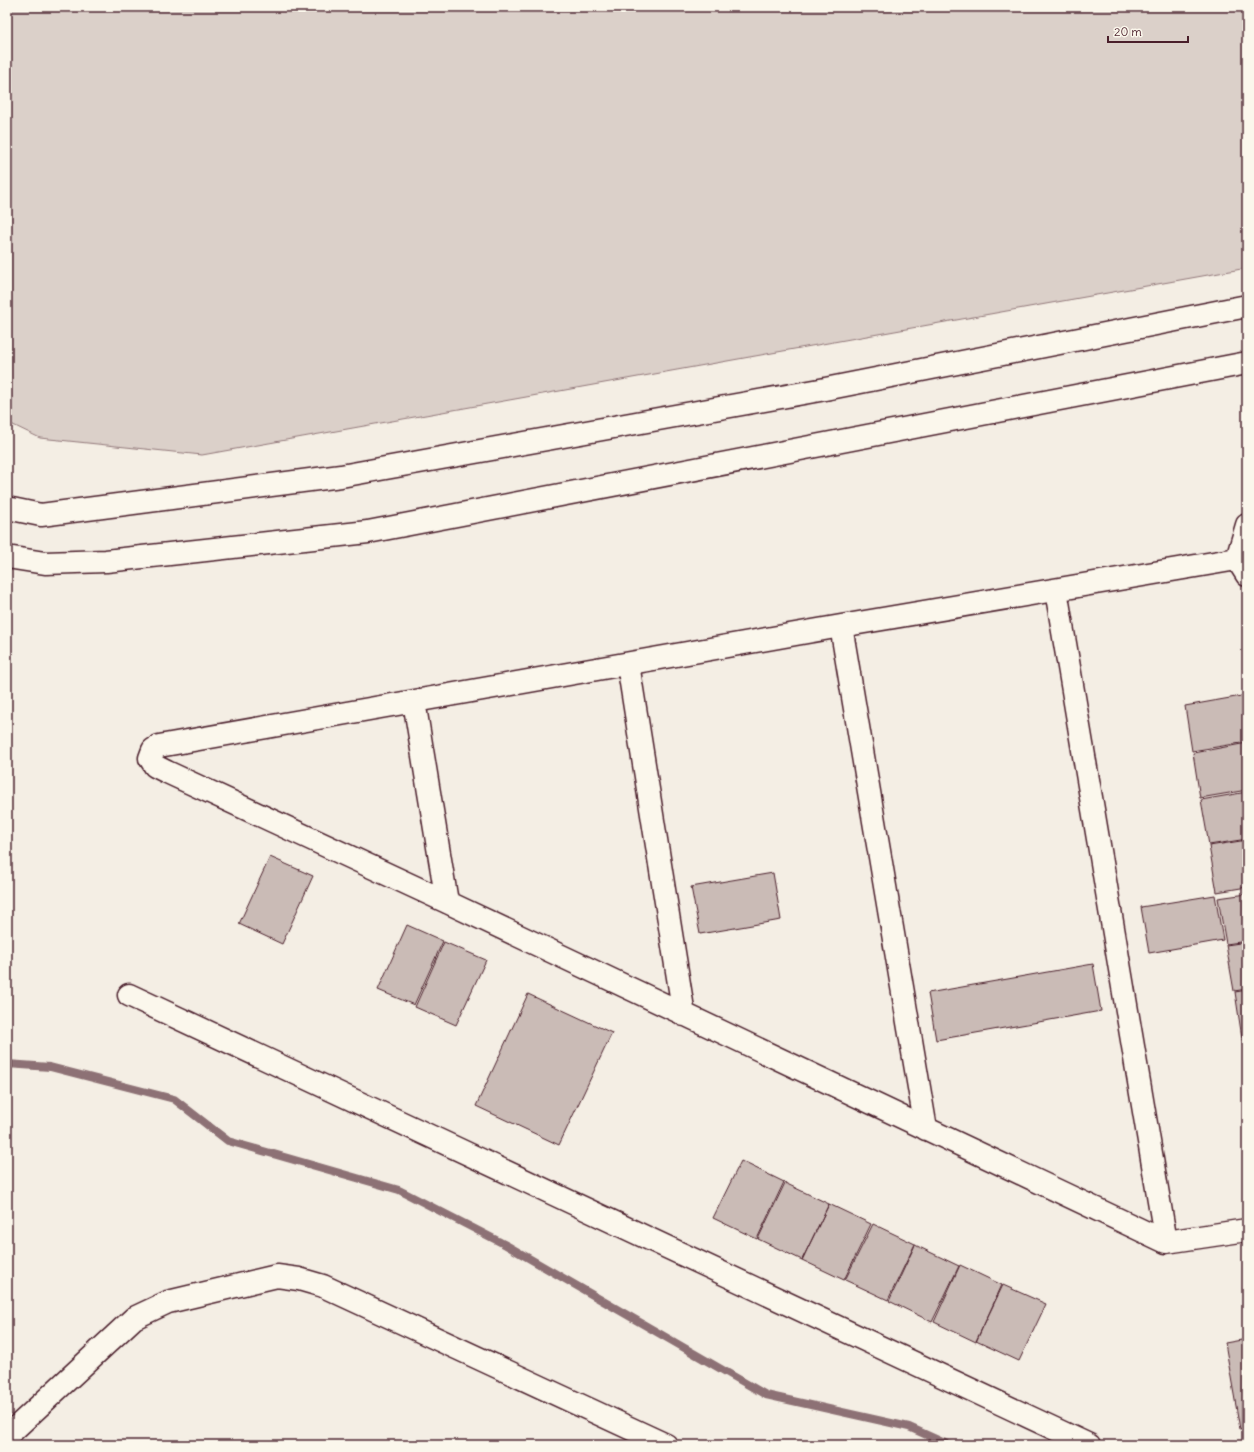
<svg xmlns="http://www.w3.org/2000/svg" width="1254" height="1452" font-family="Delius,sans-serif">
<rect width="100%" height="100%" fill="#f4eee4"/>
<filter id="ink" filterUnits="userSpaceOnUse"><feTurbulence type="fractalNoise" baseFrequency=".025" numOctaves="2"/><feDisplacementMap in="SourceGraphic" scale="8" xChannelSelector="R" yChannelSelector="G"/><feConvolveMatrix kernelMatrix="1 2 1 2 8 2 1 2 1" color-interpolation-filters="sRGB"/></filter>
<g filter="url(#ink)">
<!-- green -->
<path fill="#dbd0c9" stroke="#92787a" d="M7,7H1247V268L202,455L40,438L7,422Z"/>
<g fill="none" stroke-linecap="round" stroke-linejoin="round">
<!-- stream -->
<path stroke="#8d7174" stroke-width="8" d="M7,1064L50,1067L174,1099L228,1141L399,1190L506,1245L766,1395L909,1427L949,1445"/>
</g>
<!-- building -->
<path fill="#cabbb6" stroke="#4a1f2b" d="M1247,695V742L1192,751L1185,706Z
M1247,743V790L1200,798L1193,753Z
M1247,792V839L1209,845L1201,800Z
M1247,840V887L1217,892L1209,846Z
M270,857L313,876L282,944L239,924Z
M773,873L781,920L700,934L691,887Z
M1247,894V941L1226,944L1218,898Z
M1215,895L1223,940L1149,953L1141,907Z
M407,925L443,941L414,1005L378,990Z
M444,942L486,960L456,1025L415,1007Z
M1247,942V989L1234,991L1226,945Z
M1093,964L1101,1011L936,1040L928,993Z
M1247,990V1037L1242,1038L1235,992Z
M528,994L612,1033L559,1145L476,1106Z
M1247,1038V1065L1242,1039Z
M741,1161L784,1182L757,1239L713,1218Z
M785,1183L829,1204L802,1260L758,1239Z
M829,1204L871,1224L844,1280L802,1260Z
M873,1224L915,1244L888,1300L845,1280Z
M915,1245L959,1266L932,1322L889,1301Z
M960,1265L1002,1285L976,1342L934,1322Z
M1003,1285L1046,1304L1019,1361L976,1341Z
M1247,1339V1427L1240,1429L1225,1343Z"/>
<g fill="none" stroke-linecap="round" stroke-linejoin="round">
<defs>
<path id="minor" d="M7,508L41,515L341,476L820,390L1247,306
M1247,525L1237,559L1247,575
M7,557L45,563L106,561L368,532L1247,363
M1237,559L841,626L159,746L153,750L150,758L155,766L167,772L447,902L1166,1242L1247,1230
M1056,590L1166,1242
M841,626L926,1129
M628,664L684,1015
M414,701L447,902
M129,995L1089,1445
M7,1436L134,1318L168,1302L277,1276L299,1279L323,1286L666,1445"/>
</defs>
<!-- minor casing -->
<use href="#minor" stroke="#4a1f2b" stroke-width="25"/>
<!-- minor -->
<use href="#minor" stroke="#fbf7ec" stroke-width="22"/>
</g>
</g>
<!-- margin -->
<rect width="1254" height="1452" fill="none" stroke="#fbf7ec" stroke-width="24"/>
<rect x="12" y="12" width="1230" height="1428" fill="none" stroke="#4a1f2b" stroke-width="1.5" filter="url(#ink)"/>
<!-- scale -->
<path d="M1108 36v6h80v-6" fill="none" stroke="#4a1f2b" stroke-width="2"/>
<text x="1114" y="36" font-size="12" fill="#4a1f2b" stroke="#fbf7ec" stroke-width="3" paint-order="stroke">20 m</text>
</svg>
